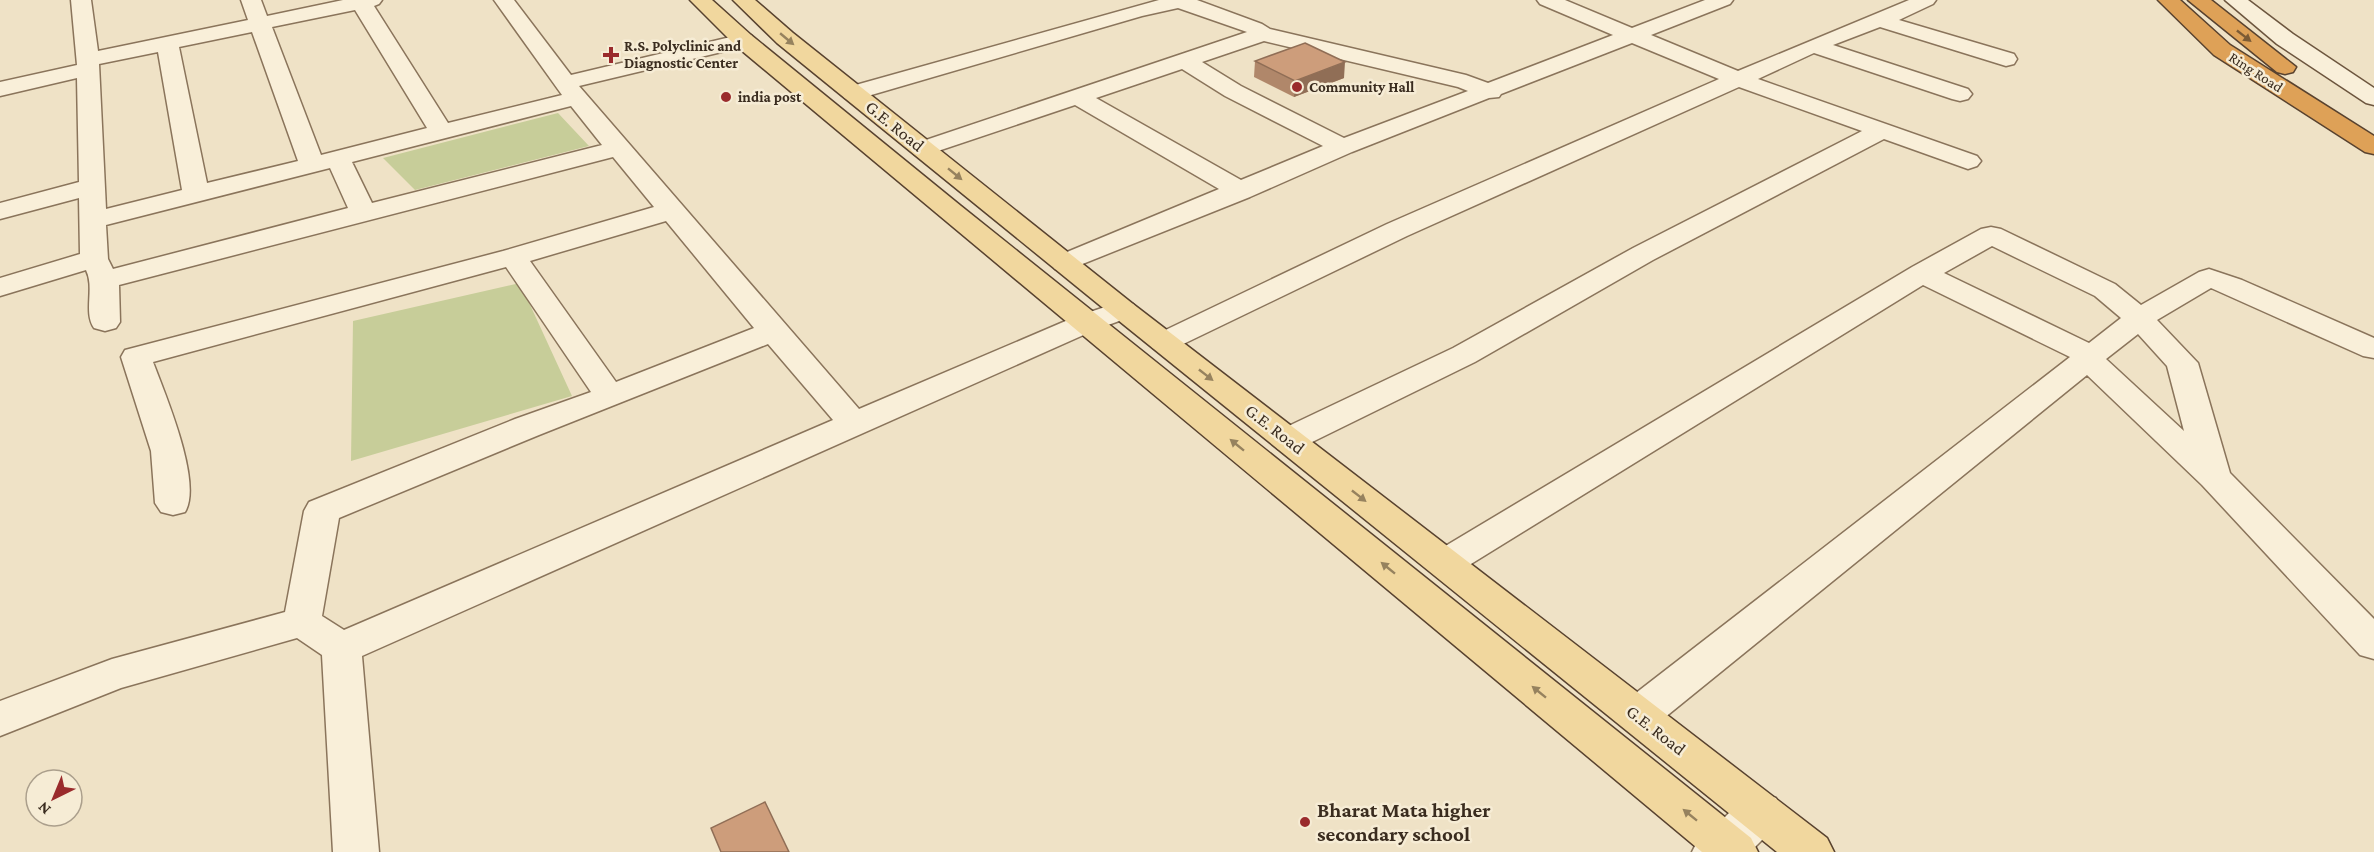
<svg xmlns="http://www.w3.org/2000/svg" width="2374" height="852" font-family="'Crimson Pro',serif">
<rect width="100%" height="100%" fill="#efe2c6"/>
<!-- green -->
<path fill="#c7cd99" d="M558,113L589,146L415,190L383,158Z
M520,283L572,396L351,461L353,321Z"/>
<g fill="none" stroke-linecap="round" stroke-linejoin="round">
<defs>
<path id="street" d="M71,0H91L98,51L248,20L241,0H261L267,16L343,0H382L379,4L374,6L448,123L562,95L494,0H514L571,75L743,34L751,35L754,40L751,45L579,86L859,409L1075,317L1123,301L1133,304L1138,310L1133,316L1097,329L362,656L379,852H333L322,655L297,638L121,688L0,736V701L112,659L285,612L304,511L309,502L515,419L591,392L506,267L153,362C165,394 203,483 185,512L173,515L161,512L155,503L151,451L121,357L125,350L503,251L654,207L613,157L119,285L120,322L116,328L105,331L94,328C83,312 95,288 86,270L0,296V278L80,254L79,198L0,219V203L79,182L77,78L0,96V82L77,65ZM355,10L427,128L321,155L272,27ZM252,32L298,161L207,183L179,47ZM158,52L182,190L106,209L99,64ZM571,106L602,145L372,203L352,162ZM330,168L348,208L113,269L108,259L106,225ZM666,221L754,328L616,382L530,261ZM768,344L833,420L344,630L322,616L339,518L539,435Z
M1159,0H1197L1262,24L1270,29L1466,75L1488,83L1613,35L1540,4L1537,0H1565L1632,28L1705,0H1733L1730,4L1651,35L1738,71L1909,0H1936L1933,4L1899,20L2014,54L2017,59L2014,64L2006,66L1880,27L1833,45L1968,89L1972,94L1968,99L1960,101L1952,99L1814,53L1758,79L1977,156L1981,161L1977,166L1968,169L1884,139L1653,260L1475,362L1304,446L1302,449L1290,452L1278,449L1273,441L1278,431L1453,348L1633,248L1862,131L1739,87L1407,236L1175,348L1164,351L1153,348L1149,342L1153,336L1387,224L1719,79L1632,43L1501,94L1499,97L1489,98L1352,152L1250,197L1065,271L1055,269L1051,263L1055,257L1219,189L1075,105L923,156L914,154L911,149L914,144L1247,32L1178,8L1142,16L861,98L853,100L845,98L841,93L845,88ZM1264,41L1458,87L1468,91L1344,138L1241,86L1202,62ZM1182,69L1225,96L1323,146L1241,180L1096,98Z
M1991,227L2001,229L2115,284L2141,305L2199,272L2209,269L2242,280L2374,338V358L2363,356L2211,288L2157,320L2198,363L2230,473L2374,619V659L2360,655L2202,485L2087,375L1653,727L1638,732L1623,727L1617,715L1623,703L2070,357L1923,285L1458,572L1445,576L1432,572L1426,563L1432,554L1912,267L1981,229ZM1992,246L2095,296L2121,318L2089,343L1944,273ZM2138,334L2167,366L2184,431L2106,359Z
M1760,793L1776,798L1782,812L1776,826L1750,852H1692L1699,838L1711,831L1744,798Z"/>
<path id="secondary" d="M2225,0H2248L2293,34L2374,88V105L2366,103L2277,44Z"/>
<path id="primary" d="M690,0H712L751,35L961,206L1751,838L1758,852H1702L735,45Z
M733,0H755L793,33L1133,304L1827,838L1834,852H1777L1113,316L777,43Z"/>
<path id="highway" d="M2158,0H2180L2230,45L2374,136V154L2365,152L2214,55Z
M2188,0H2211L2296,67L2293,72L2285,74L2277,72Z"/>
</defs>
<!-- street casing -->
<use href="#street" stroke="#8a745b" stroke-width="3"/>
<!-- secondary casing -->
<use href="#secondary" stroke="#6c553e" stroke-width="3"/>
<!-- primary casing -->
<use href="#primary" stroke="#58422f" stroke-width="3"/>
<!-- highway casing -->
<use href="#highway" stroke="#58422f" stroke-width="3"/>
<!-- street -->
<use href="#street" fill="#f9efd9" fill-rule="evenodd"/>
<!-- secondary -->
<use href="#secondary" fill="#f9efd9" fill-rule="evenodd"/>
<!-- primary -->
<use href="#primary" fill="#f1d79e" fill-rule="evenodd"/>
<!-- highway -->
<use href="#highway" fill="#dea157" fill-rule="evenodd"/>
</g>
<!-- wall -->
<path fill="#b0876a" d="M1255,61L1344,78L1294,97L1254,77Z"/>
<!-- shaded-wall -->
<path fill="#906e56" d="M1345,62L1344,78L1294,97L1295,81Z"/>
<!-- building -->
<path fill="#cd9d7b" stroke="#906e56" stroke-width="1.5" d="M1305,43L1345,62L1295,81L1255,61Z
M765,802L789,852H721L711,828Z"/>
<!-- one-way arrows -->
<defs><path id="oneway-solid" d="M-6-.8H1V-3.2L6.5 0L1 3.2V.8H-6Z" transform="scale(1.5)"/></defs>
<use fill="#7c5b35" href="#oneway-solid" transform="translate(2244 36) rotate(38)"/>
<g fill="#96825e">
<use href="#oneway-solid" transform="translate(787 39) rotate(40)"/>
<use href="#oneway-solid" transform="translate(955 174) rotate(39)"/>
<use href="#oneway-solid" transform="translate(1206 375) rotate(38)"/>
<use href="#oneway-solid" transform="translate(1237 445) rotate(-141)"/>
<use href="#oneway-solid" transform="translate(1359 496) rotate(38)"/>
<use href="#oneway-solid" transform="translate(1388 568) rotate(-141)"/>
<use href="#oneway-solid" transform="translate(1539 692) rotate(-141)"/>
<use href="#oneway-solid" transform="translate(1690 815) rotate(-141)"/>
</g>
<!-- markers -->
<g fill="#9a2b2c" stroke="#f6ecd5" stroke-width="2">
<path d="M608 46h6v6h6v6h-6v6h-6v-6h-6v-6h6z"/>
<circle cx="1297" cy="87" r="6"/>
<circle cx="726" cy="97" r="6"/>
<circle cx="1305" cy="822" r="6"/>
</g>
<g text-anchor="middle" stroke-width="5" stroke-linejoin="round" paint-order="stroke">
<!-- far-poi labels -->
<g font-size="15" font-weight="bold" fill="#3a2c1f" stroke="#f6ecd5" text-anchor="start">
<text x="624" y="51">R.S. Polyclinic and<tspan x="624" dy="17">Diagnostic Center</tspan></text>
<text x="1309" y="92">Community Hall</text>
<text x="738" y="102">india post</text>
</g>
<!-- far-street labels -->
<g font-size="15" fill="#3a2c1f" stroke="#f6ecd5">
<text transform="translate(2256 72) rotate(33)" y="5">Ring Road</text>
</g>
<!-- street labels -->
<g font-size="18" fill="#3a2c1f" stroke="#f6ecd5">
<text transform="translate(895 126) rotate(39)" y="6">G.E. Road</text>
<text transform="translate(1275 429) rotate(38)" y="6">G.E. Road</text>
<text transform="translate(1656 730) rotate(38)" y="6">G.E. Road</text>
</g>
<!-- near-poi labels -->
<g font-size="21" font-weight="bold" fill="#3a2c1f" stroke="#f6ecd5" text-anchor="start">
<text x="1317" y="817">Bharat Mata higher<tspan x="1317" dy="24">secondary school</tspan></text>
</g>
</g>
<!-- north arrow -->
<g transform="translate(54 798) rotate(223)"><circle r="28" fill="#f6ecd5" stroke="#ab9f8c" stroke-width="1.5"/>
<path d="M0-4.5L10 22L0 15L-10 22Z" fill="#9a2b2c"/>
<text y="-9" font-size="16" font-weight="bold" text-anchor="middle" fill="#3a2c1f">N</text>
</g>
</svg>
